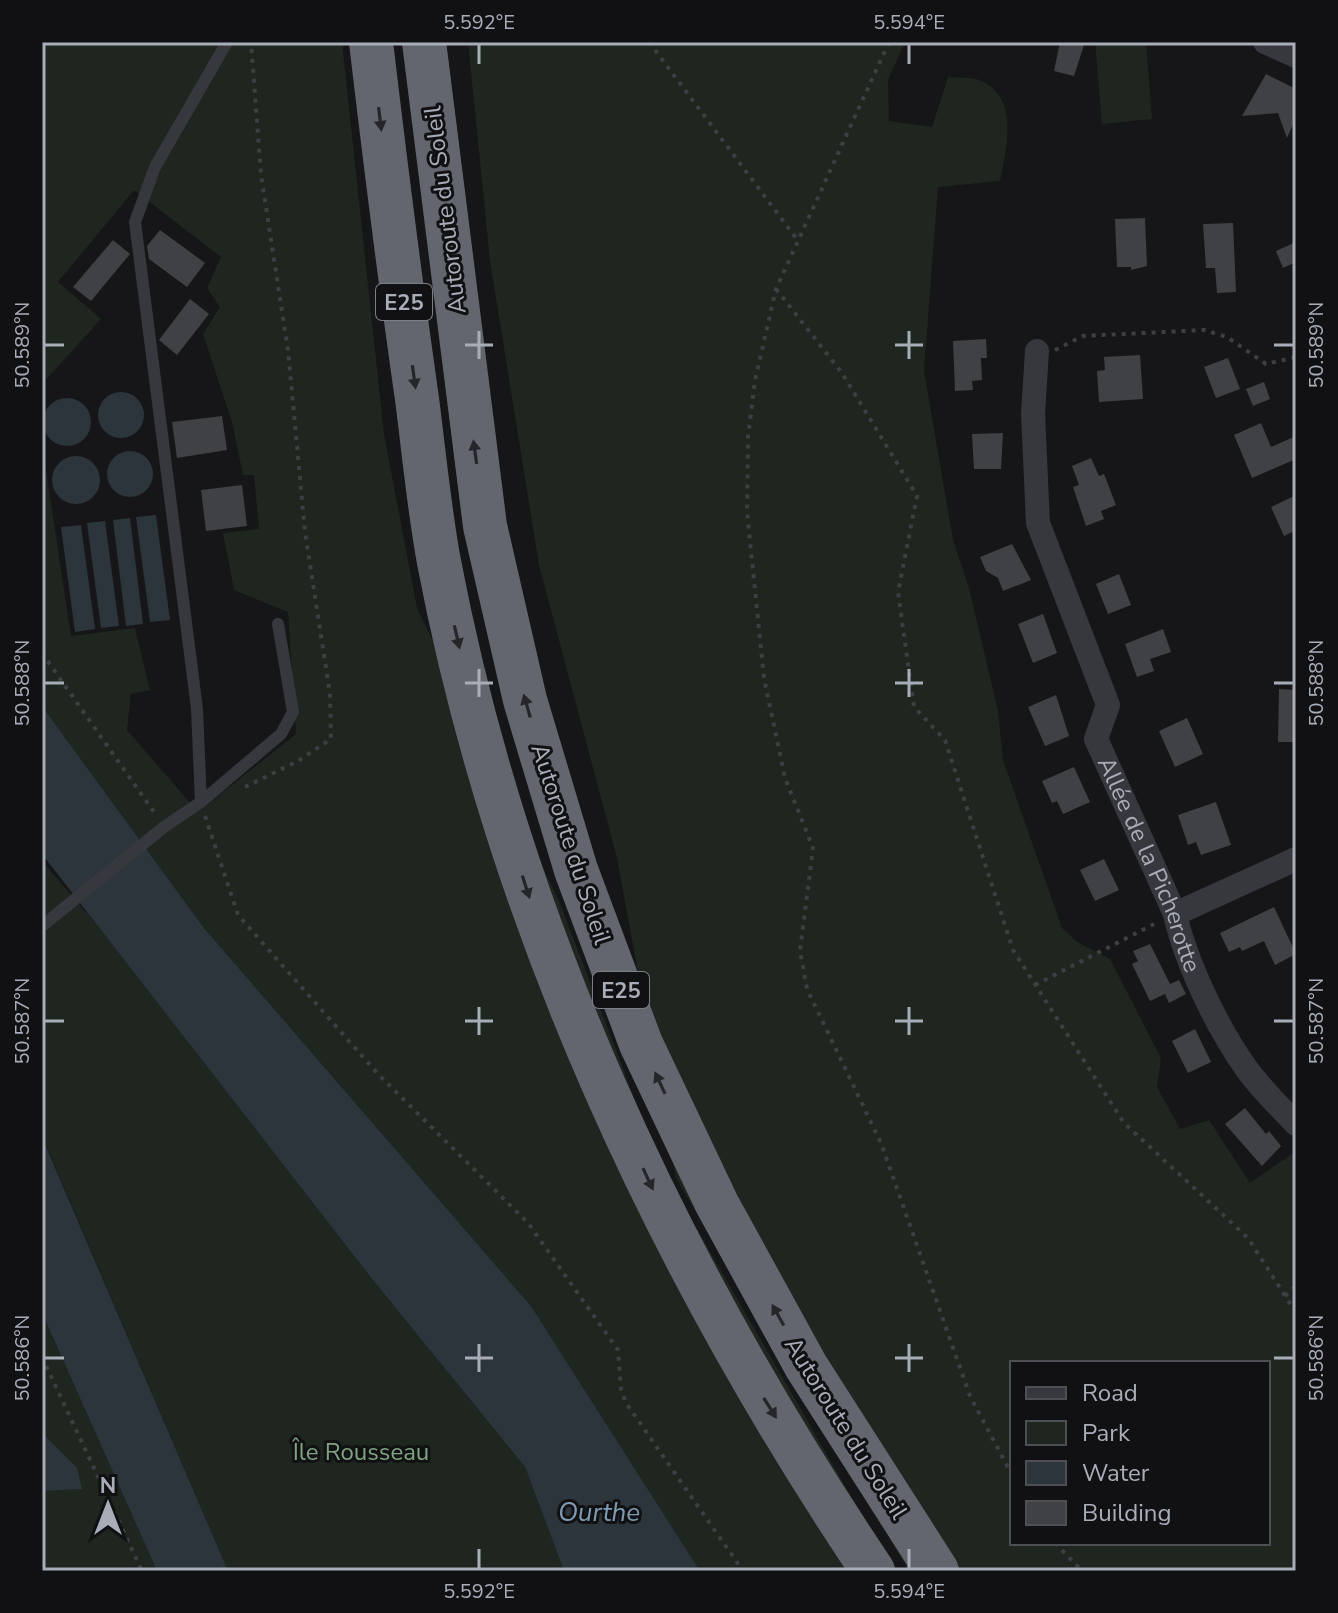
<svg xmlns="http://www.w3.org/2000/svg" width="1338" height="1613" font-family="'Nunito Sans',sans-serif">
<rect width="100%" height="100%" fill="#161618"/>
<!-- green -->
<path fill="#1e261f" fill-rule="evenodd" d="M42,42H342L384,434L417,608L559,901L659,1163L894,1571H700L531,1306L204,928L42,706V443L71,636L135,628L150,690L131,694L127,730L198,812L296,734L288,612L234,590L223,533L259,529L254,475H243L232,422L203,334L220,307L207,288L221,257L134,190L58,282L101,319L42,384Z
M468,42H899L904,44L888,80L889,121L932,127L948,77C957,78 971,77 979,80C1021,97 1006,149 1000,181L938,187L924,371L953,540L969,588L998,711L1003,760L1062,928L1077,942L1110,959L1161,1058L1157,1087L1180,1129L1209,1120L1250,1183L1296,1151V1571H909L676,1178L617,858L539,565L490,261ZM1012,1363H1268V1543H1012Z
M1095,42H1146L1152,119L1102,124Z
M42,861L99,927L372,1279L525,1467L564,1571H228L42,1136Z
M42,1313L157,1571H42Z"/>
<!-- water -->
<path fill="#2c353c" d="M98 415a23 23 0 1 1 46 0a23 23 0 1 1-46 0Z
M43 422a24 24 0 1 1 48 0a24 24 0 1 1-48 0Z
M107 474a23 23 0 1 1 46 0a23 23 0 1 1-46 0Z
M52 480a24 24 0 1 1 48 0a24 24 0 1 1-48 0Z
M156,515L170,620L150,622L136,517Z
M130,518L143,624L126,626L113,520Z
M105,521L119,626L101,628L87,523Z
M81,525L95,629L75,632L61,527Z
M42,706L204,928L531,1306L700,1571H564L525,1467L372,1279L42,854Z
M42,1136L50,1156L228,1571H157L42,1313Z
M42,1433L77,1468L82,1489L42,1491Z"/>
<!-- building -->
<path fill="#404145" d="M1060,42H1085L1074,76L1054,71Z
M1266,74L1296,89V118L1287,138L1278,113L1242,116Z
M1145,218L1147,266L1131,270V267H1117L1115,219Z
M1233,223L1236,292L1217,293L1215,268H1206L1203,224Z
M160,230L205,263L187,287L149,259L147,246Z
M113,240L130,254L91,301L73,287Z
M1296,242V262L1283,268L1276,251Z
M190,299L209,314L177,355L159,340Z
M986,339L987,358H981L982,380L972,381L973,390L955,391L953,341Z
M1140,355L1143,399L1099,402L1097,371L1105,370L1104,357Z
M1228,358L1240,389L1216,398L1204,367Z
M1264,382L1270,399L1253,406L1246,389Z
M222,416L227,450L177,458L172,422Z
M1261,423L1271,447L1296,436V459L1252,478L1234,435Z
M1003,433L1001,469H974L972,434Z
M1091,458L1099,476L1104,474L1116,505L1101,511L1104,519L1086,526L1073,487L1079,485L1072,466Z
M242,485L247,526L206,531L201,490Z
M1296,495V530L1284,536L1271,507Z
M1012,544L1031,580L1003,591L998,578L986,571L980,557Z
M1119,574L1131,605L1108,614L1096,584Z
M1043,614L1057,653L1033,663L1018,624Z
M1163,629L1171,652L1150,659L1154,671L1137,677L1125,644Z
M1279,689L1296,690V742H1278Z
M1056,695L1069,736L1045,746L1028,707Z
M1187,718L1203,754L1175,767L1159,731Z
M1074,767L1090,802L1063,814L1057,801L1052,803L1042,781Z
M1216,802L1231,845L1201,855L1196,842L1188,845L1178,815Z
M1104,859L1119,890L1095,901L1080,870Z
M1274,907L1296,954L1275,965L1264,941L1242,951L1240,947L1229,952L1220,933Z
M1150,944L1170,984L1179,980L1186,994L1169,1003L1165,994L1150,1001L1132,964L1138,961L1133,951Z
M1195,1029L1211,1062L1188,1073L1172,1041Z
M1245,1108L1266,1134L1269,1131L1281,1146L1262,1166L1225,1124Z"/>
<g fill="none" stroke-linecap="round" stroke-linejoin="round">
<!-- path -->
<path stroke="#3d3f44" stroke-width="4" stroke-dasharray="4 6" stroke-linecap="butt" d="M649,42L796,238
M889,42L776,289L755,380L748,437L747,512L764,678L785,778L813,848L800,951L807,989L881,1143L970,1396L1012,1475
M776,289L842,373L917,496L898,592L914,707L945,740L1013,950L1124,1123L1248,1238L1296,1313
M1055,350L1083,336L1204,330L1227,337L1266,364L1296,357
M42,653L156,815
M245,787L298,761L331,739L330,694L305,532L288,350L261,175L251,42
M205,816L238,915L378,1074L528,1223L618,1350L621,1389L626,1403L743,1571
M1035,985L1154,924
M1285,1296L1296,1286
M42,1357L142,1571
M1055,1543L1082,1571"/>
<!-- service -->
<path stroke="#37383d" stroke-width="12" d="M201,802L197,709L135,222L155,167L227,42
M42,926L164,827L201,802L281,734L293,712L278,624"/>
<!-- minor -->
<g stroke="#37383d" stroke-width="24">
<path d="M1265,42L1296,56"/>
<path id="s1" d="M1037,351L1033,414L1038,523L1108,705L1096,739L1175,914C1186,963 1217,1027 1246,1068C1260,1088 1279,1106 1296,1124"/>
<path d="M1175,914L1296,859"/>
</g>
<!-- motorway -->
<path stroke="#63666e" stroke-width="44" d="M371,42C385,161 400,280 417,399C424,453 429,508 439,562C508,924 668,1266 873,1571
M424,42L485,526L525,700L576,870L641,1044L717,1204L806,1366L937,1571"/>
</g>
<!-- one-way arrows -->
<defs><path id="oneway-solid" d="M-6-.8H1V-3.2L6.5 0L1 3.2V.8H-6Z" transform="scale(2)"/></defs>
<g fill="#26262a">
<use href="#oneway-solid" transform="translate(380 119) rotate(83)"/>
<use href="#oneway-solid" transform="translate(414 377) rotate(82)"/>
<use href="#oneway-solid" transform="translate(475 452) rotate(-98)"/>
<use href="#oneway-solid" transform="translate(457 637) rotate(77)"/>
<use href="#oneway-solid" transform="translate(527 706) rotate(-106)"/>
<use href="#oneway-solid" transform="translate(526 887) rotate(72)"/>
<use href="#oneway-solid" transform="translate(660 1083) rotate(-115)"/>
<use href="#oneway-solid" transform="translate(648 1179) rotate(65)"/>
<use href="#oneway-solid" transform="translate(778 1315) rotate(-119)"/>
<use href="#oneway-solid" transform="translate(770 1408) rotate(58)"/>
</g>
<!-- ticks -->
<path fill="none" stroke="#a8adb8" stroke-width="3" d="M479,44V64M909,44V64M479,331V359M909,331V359M44,345H64M465,345H493M895,345H923M1274,345H1294M479,669V697M909,669V697M44,683H64M465,683H493M895,683H923M1274,683H1294M479,1007V1035M909,1007V1035M44,1021H64M465,1021H493M895,1021H923M1274,1021H1294M479,1344V1372M909,1344V1372M44,1358H64M465,1358H493M895,1358H923M1274,1358H1294M479,1549V1569M909,1549V1569"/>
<g text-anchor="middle" stroke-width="6" stroke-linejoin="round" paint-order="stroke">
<!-- shield labels -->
<g fill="#111113" stroke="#7b7e86" stroke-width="2">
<rect x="376" y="284" width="56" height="36" rx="6"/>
<rect x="593" y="972" width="56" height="36" rx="6"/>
</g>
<g font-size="22" font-weight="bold" fill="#a8adb8">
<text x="404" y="310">E25</text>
<text x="621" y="998">E25</text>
</g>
<!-- street labels -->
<g font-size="24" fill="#a8adb8" stroke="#111113">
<text transform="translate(445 210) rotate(-97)" y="8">Autoroute du Soleil</text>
<text transform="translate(571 844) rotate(72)" y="8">Autoroute du Soleil</text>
<text dy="8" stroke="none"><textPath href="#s1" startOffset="540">Allée de la Picherotte</textPath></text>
<text transform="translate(846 1428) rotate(58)" y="8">Autoroute du Soleil</text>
</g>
<!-- park labels -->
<g font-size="24" fill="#7fa381" stroke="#111113">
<text x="361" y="1460">Île Rousseau</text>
</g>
<!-- water labels -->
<g font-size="26" font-style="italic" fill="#7f9bb3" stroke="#111113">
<text x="599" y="1521">Ourthe</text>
</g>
</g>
<!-- border -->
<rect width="1338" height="1613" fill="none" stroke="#111113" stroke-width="88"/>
<!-- legend -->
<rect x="1010" y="1361" width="260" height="184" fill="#111113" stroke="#4d4f55" stroke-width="2"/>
<rect x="1026" y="1387" width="40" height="12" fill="#37383d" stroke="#4d4f55" stroke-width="2"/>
<text x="1082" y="1401" font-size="24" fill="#a8adb8">Road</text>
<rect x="1026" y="1421" width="40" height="24" fill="#1e261f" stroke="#4d4f55" stroke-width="2"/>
<text x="1082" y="1441" font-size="24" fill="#a8adb8">Park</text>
<rect x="1026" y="1461" width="40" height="24" fill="#2c353c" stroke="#4d4f55" stroke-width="2"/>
<text x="1082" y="1481" font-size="24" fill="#a8adb8">Water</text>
<rect x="1026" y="1501" width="40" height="24" fill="#404145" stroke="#4d4f55" stroke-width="2"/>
<text x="1082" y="1521" font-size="24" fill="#a8adb8">Building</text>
<!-- north arrow -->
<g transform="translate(108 1505)" stroke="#111113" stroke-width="6" paint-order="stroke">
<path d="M0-6L14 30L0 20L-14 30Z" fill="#a8adb8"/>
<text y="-12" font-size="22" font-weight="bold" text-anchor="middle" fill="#a8adb8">N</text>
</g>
<rect x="44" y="44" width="1250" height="1525" fill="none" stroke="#a8adb8" stroke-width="3"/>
<g font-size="20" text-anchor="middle" fill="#a8adb8">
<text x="479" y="29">5.592°E</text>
<text x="909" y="29">5.594°E</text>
<text transform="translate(22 345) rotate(-90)" y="7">50.589°N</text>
<text transform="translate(1316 345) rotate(-90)" y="7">50.589°N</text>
<text transform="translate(22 683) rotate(-90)" y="7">50.588°N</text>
<text transform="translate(1316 683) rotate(-90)" y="7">50.588°N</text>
<text transform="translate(22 1021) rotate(-90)" y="7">50.587°N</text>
<text transform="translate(1316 1021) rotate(-90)" y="7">50.587°N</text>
<text transform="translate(22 1358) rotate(-90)" y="7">50.586°N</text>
<text transform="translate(1316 1358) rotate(-90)" y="7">50.586°N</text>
<text x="479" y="1598">5.592°E</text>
<text x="909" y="1598">5.594°E</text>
</g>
</svg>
